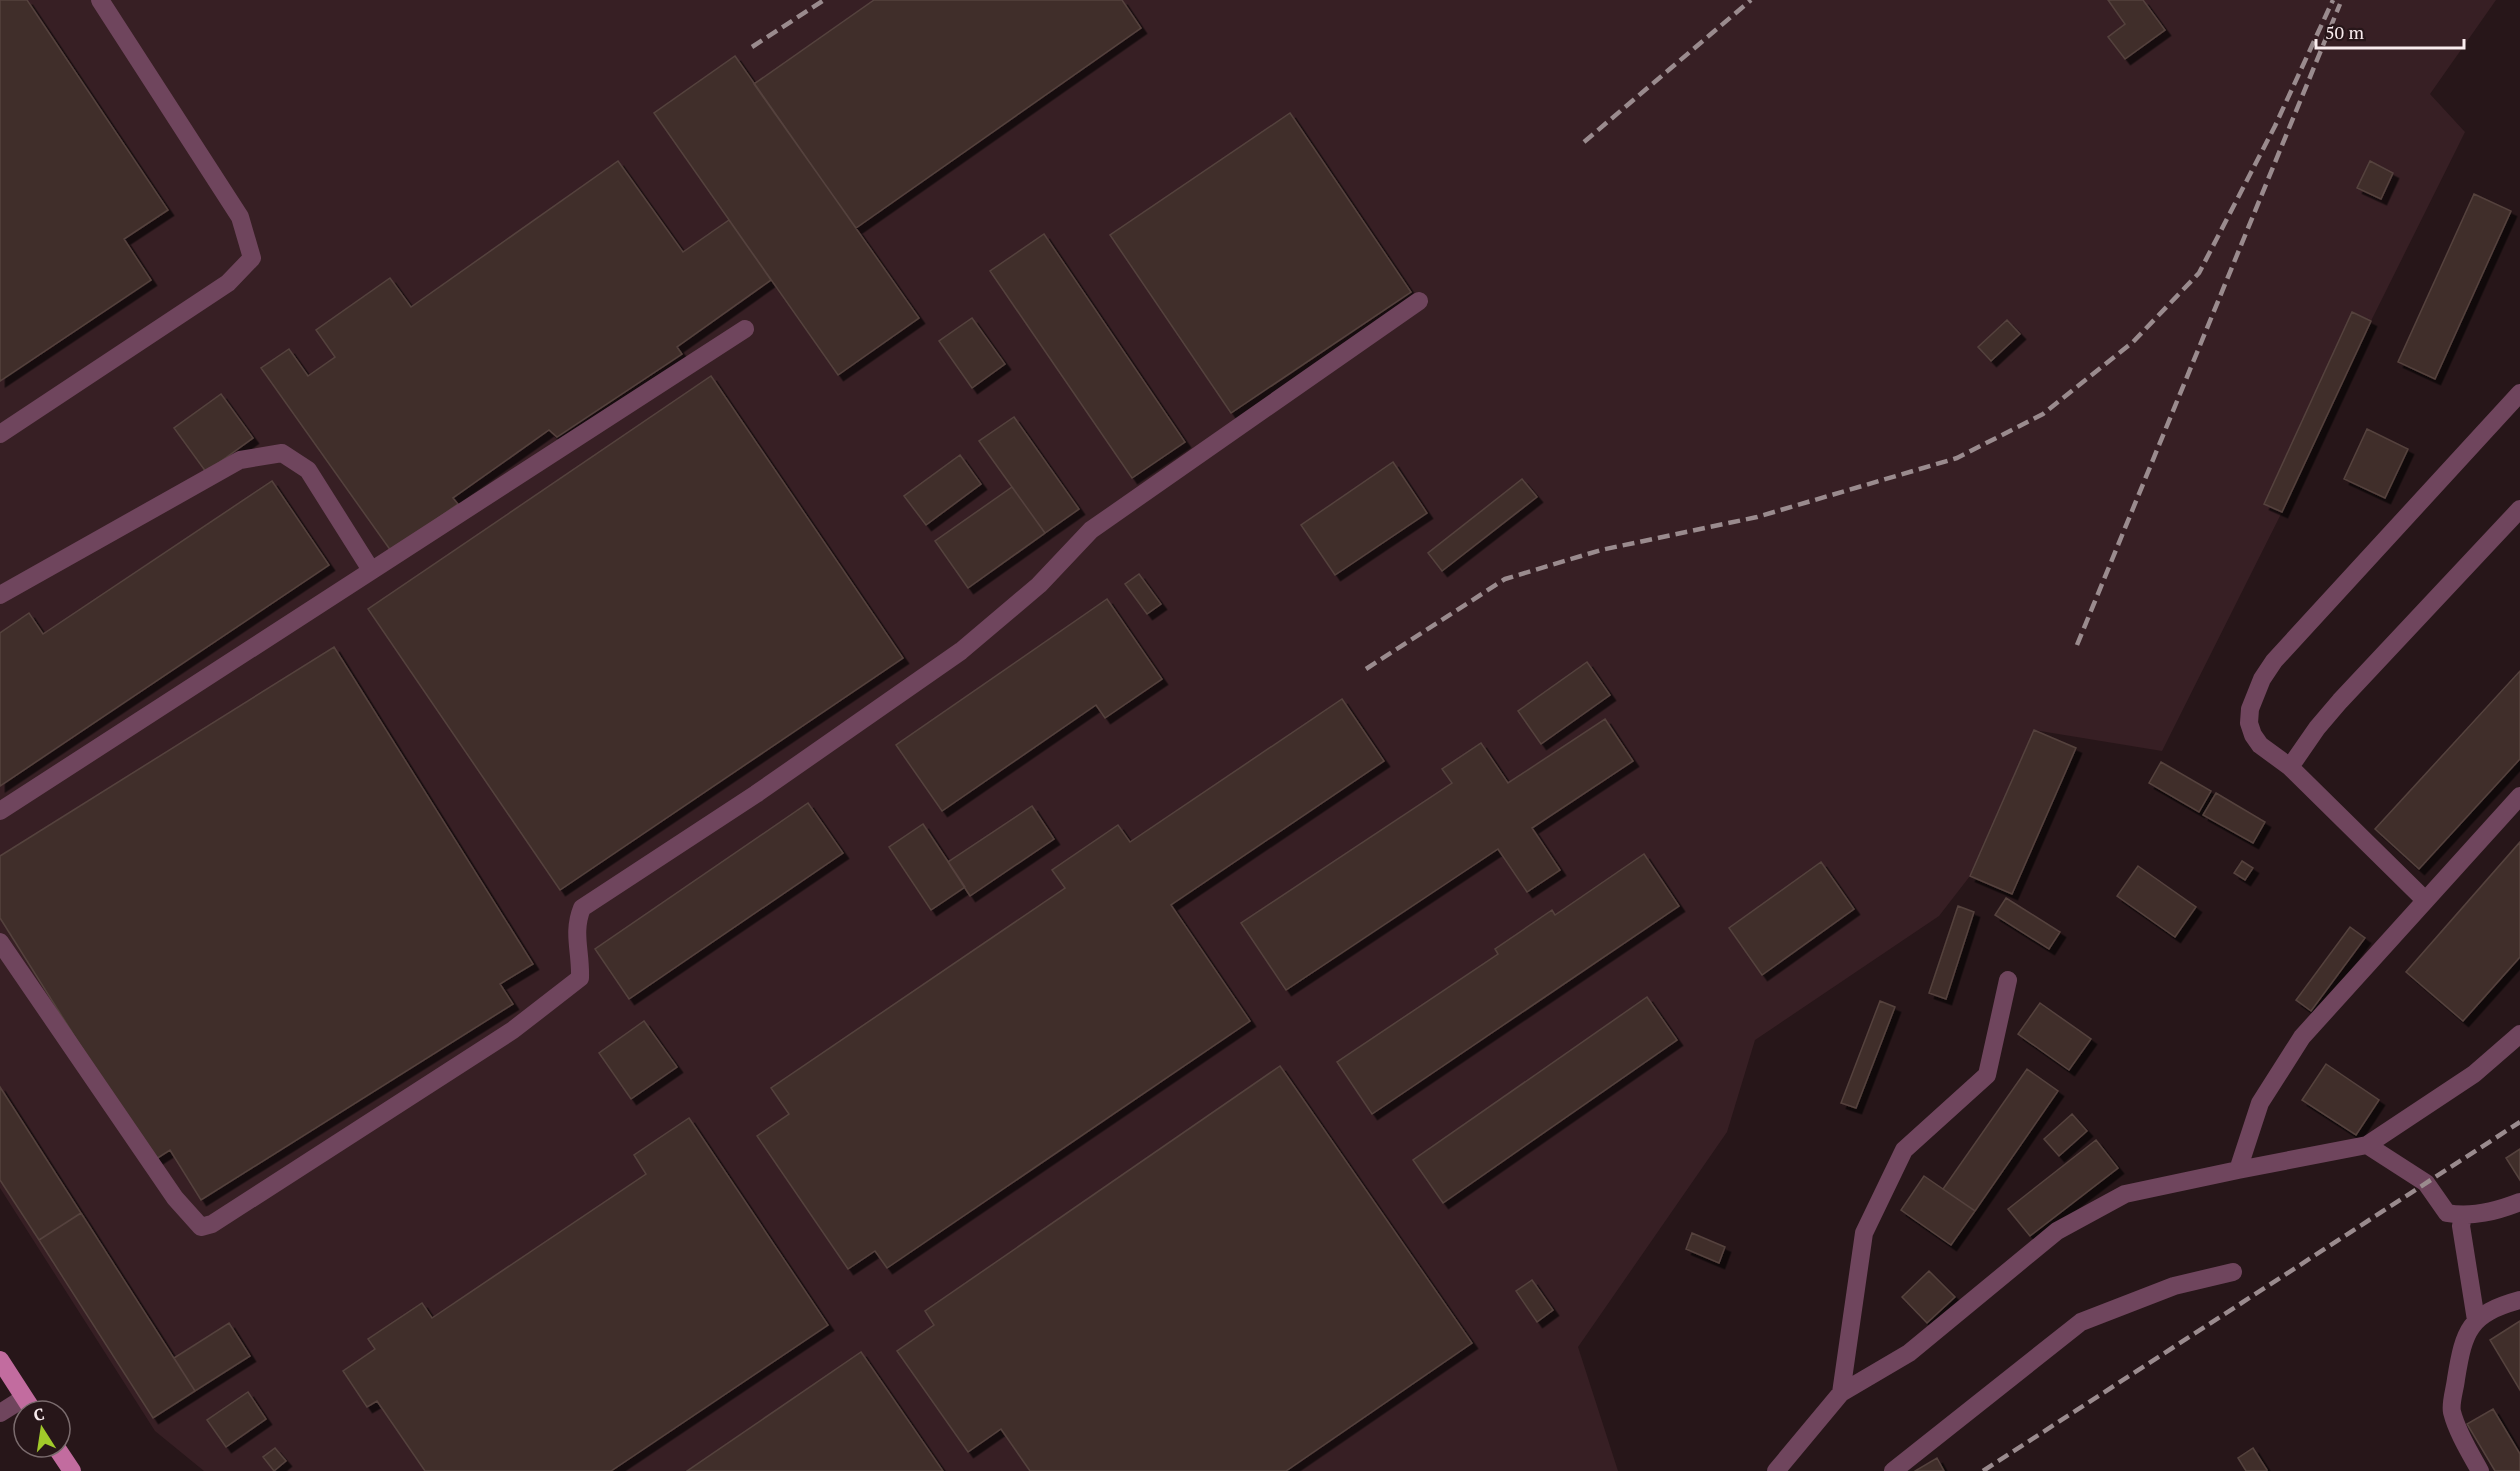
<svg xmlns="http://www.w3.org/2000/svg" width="2520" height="1471" font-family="'PT Serif',serif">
<defs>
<filter id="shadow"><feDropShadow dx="5.5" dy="5.5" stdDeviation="0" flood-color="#0009"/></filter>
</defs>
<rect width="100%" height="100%" fill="#271619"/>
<!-- built -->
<path fill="#371f24" d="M0,0H2496L2430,94L2465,132L2371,321L2282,512L2162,751L2034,730L1970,876L1939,916L1755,1040L1727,1132L1578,1347L1618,1471H204L155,1431L0,1188Z"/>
<!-- building -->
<path fill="#402f2b" stroke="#55423e" stroke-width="1.5" filter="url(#shadow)" d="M0,0H27L168,210L124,239L151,280L0,381Z
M874,0H1122L1141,28L856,228L754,84Z
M2108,0H2143L2165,30L2125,59L2108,37L2125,24Z
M735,56L919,318L838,375L654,113Z
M1290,113L1411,292L1231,413L1110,235Z
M618,161L683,252L729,220L771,280L677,347L682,354L557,437L549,430L453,498L458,504L391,551L261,368L289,349L308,376L335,357L316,330L390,278L411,307Z
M2370,161L2393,173L2381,199L2357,188Z
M2474,194L2511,211L2435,379L2398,362Z
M1044,234L1185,442L1132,478L990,271Z
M2352,312L2371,321L2282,512L2264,504Z
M972,318L1005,364L972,388L939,341Z
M2007,320L2020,334L1991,361L1978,347Z
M711,376L903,658L560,890L368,609Z
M221,394L253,438L206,472L174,428Z
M1014,417L1079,509L1045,533L979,441Z
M2367,429L2408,449L2385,498L2344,479Z
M960,455L981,484L926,525L904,496Z
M1393,462L1427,513L1335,575L1301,525Z
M1522,479L1537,497L1442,571L1428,553Z
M272,481L329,565L0,786V633L29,613L43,634Z
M1012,487L1045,533L968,588L935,541Z
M1139,574L1161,604L1147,614L1125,584Z
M1107,599L1162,679L1105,718L1096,705L942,811L896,745Z
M334,647L533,964L500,984L513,1004L201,1200L170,1150L153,1161L0,918V856Z
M1587,662L1610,695L1541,744L1518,711Z
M2520,671V759L2419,869L2375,829Z
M1342,699L1384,761L1171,905L1250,1021L887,1268L875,1251L848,1269L757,1136L789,1114L771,1088L1065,888L1052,870L1118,825L1130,842Z
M1605,719L1633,761L1532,828L1560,870L1527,892L1498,849L1286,990L1241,923L1452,783L1442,769L1481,743L1508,783Z
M2034,730L2076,748L2012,894L1970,876Z
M2161,762L2211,791L2199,812L2149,783Z
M2216,793L2265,822L2253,843L2203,815Z
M808,803L843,853L629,999L595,949Z
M1032,806L1054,839L970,896L948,862Z
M923,824L965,887L931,910L889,847Z
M2520,842V957L2463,1021L2406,972Z
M1644,854L1679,906L1372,1114L1337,1062L1498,954L1495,949L1552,910L1555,915Z
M2242,861L2253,868L2245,880L2234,873Z
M1821,862L1854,909L1762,975L1729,928Z
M2138,866L2196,907L2175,937L2117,896Z
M2006,898L2060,932L2049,949L1995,915Z
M1958,906L1974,912L1946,999L1929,993Z
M2350,927L2365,938L2311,1011L2296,1000Z
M1647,997L1677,1040L1443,1203L1413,1160Z
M1880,1001L1895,1007L1856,1108L1841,1103Z
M2040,1003L2091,1039L2069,1070L2018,1034Z
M644,1021L677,1067L631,1099L599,1053Z
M2326,1064L2379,1100L2356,1135L2302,1100Z
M1280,1066L1472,1343L1286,1471H1030L1001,1429L968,1452L897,1351L934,1325L925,1311Z
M2027,1069L2058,1091L1975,1211L1943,1189Z
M0,1087L81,1213L39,1240L0,1180Z
M2072,1114L2087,1131L2059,1156L2044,1139Z
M689,1118L828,1325L611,1471H425L377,1401L367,1407L343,1371L375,1349L368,1339L422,1303L432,1318L646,1174L634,1155Z
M2096,1140L2118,1168L2030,1236L2008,1209Z
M2520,1149V1180L2506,1158Z
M1924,1176L1975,1211L1951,1245L1901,1210Z
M81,1213L195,1391L153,1418L39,1240Z
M1692,1233L1725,1247L1719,1263L1686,1249Z
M1929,1271L1955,1297L1927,1323L1902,1297Z
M1532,1280L1553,1310L1537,1322L1516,1291Z
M2520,1321V1390L2490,1340Z
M229,1323L250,1356L195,1391L174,1358Z
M861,1352L943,1471H687Z
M248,1392L266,1419L226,1447L207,1420Z
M2493,1409L2520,1454V1471H2495L2467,1424Z
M275,1448L286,1461L274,1471L263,1457Z
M2253,1448L2267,1470V1471H2246L2238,1458Z
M1937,1458L1944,1471H1915Z"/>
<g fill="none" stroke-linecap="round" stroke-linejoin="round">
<!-- minor -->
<path stroke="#6f455d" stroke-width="18" d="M0,434L228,283L252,258L240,217L100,0
M0,595L240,460L282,453L308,470L371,570
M2290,767L2317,728L2340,701L2520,509
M0,811L745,329
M2425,900L2290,767L2260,745L2253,735L2249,723L2250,709L2262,679L2274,661L2520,393
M0,942L175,1198L201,1227L212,1224L513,1030L580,978C581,951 572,933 582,908L756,794L961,651L1039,585L1091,530L1419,301
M2367,1145L2474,1074L2520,1034
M2238,1170L2367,1145L2426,1183L2447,1213C2472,1218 2497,1211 2520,1202
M2463,1216L2461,1226L2476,1320
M1841,1393L1864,1233L1904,1150L1987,1075L2008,980
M0,1413L24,1398
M1776,1471L1841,1393L1909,1353L2057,1231L2125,1194L2238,1170L2260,1103L2302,1037L2520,796
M1893,1471L2081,1322L2174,1286L2233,1272
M2480,1471C2470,1453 2457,1432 2452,1412C2450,1403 2455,1389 2456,1379C2464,1330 2469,1314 2520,1300"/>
<!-- major -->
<path stroke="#c26c9f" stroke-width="18" d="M0,1360L33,1411
M56,1447L72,1471"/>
<!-- rail -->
<path stroke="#9a8b8e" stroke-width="4.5" stroke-dasharray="12 6" stroke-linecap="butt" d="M752,47L824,0
M1584,142L1751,0
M2077,645L2340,4
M1366,669L1505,579L1601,550L1757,517L1957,458L2043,414L2133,342L2199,273L2275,126L2333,0
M1983,1471L2520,1122"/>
</g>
<!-- north arrow -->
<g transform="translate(42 1429) rotate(348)"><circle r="28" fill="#271619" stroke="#7b6c6e" stroke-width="1.5"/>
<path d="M0-4.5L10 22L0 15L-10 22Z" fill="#a1c92a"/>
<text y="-9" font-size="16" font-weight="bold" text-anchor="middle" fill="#f9ecee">С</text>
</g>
<!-- scale -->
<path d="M2316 39v9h148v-9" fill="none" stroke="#f9ecee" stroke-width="3"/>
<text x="2325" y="39" font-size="18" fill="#f9ecee" stroke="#271619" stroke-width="4.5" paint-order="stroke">50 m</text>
</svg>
